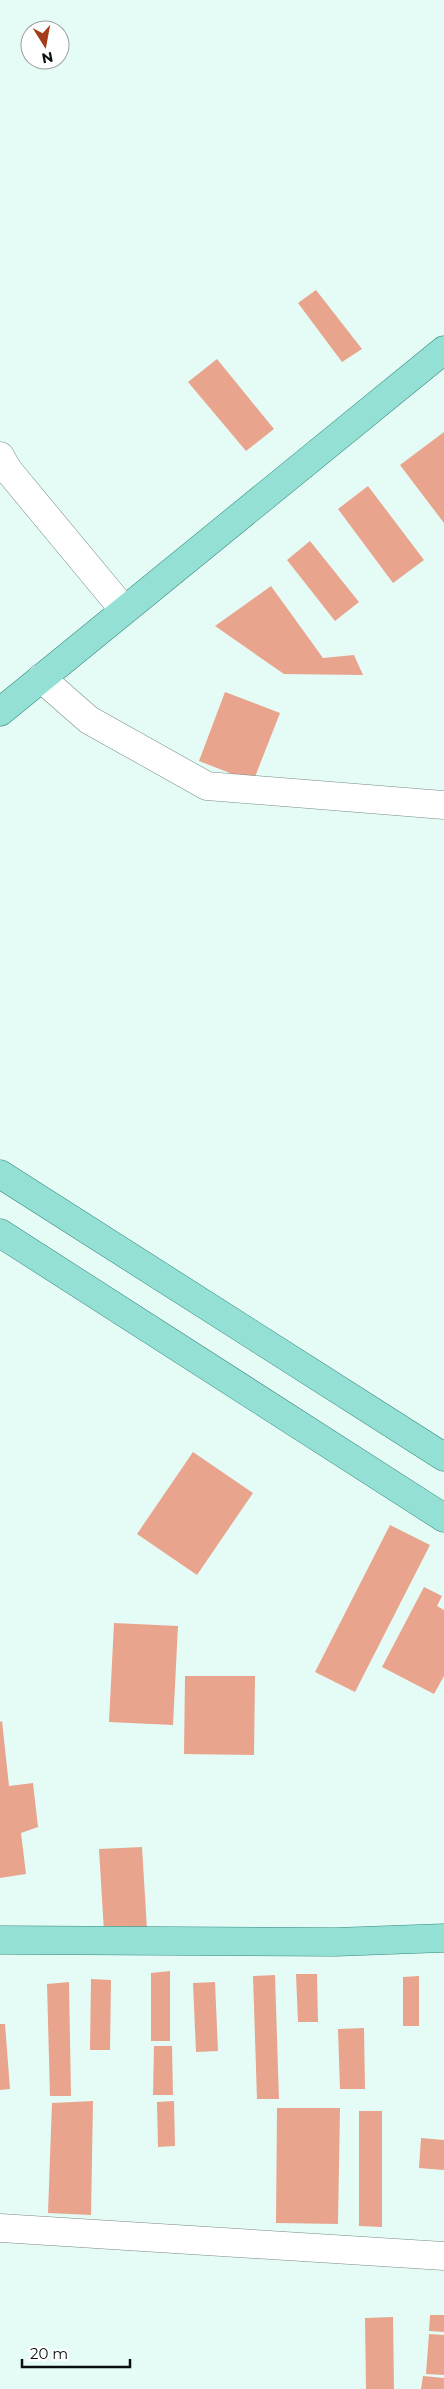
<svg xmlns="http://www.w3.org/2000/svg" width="444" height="2389" font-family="Montserrat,sans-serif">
<rect width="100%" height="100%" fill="#e5fbf6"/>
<!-- building -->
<path fill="#e9a48e" d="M316,290L362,349L342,362L298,303Z
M217,359L274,429L246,451L188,382Z
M444,432V523L400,465Z
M368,486L424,560L393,583L338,509Z
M310,541L359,602L335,621L287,560Z
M271,586L323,658L354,655L363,675L284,674L215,626Z
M225,692L280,713L253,782L199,761Z
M193,1452L253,1493L197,1575L137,1534Z
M390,1525L430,1545L355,1692L315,1672Z
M424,1587L442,1596L437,1606L444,1610V1676L434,1694L382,1667Z
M114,1623L178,1626L173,1725L109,1722Z
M185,1676H255L254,1755L184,1754Z
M2,1721L9,1786L33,1783L38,1827L21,1833L26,1874L0,1878V1722Z
M142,1847L147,1929L104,1932L99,1849Z
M170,1971V2041H151V1973Z
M296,1974H317L318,2022H298Z
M275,1975L279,2099H257L253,1976Z
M419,1976V2026H403V1977Z
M91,1979L111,1980L110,2050H90Z
M69,1982L71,2096H50L47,1984Z
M215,1982L218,2051L196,2052L193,1983Z
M0,2024H5L10,2089L0,2090Z
M364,2028L365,2089H340L338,2029Z
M154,2046H172L173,2095H153Z
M93,2101L91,2215L48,2213L52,2103Z
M174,2101L175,2146L158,2147L157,2102Z
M277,2108H340L338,2224L276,2223Z
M359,2111H382V2227L359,2226Z
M421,2138L444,2140V2170L419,2168Z
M430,2315H444V2332L429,2331Z
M393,2317L394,2389H366L365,2318Z
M429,2334L444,2335V2375L426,2374Z
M423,2376L444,2378V2389H421Z"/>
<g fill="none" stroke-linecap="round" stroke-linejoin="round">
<defs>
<path id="minor" d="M0,456L8,470L124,610
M41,678L89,720L207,786L444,805
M0,2228L444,2256"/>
<path id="major" d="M0,712L444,350
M0,1174L444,1457
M0,1233L444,1518
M0,1940L335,1942L444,1938"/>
</defs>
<!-- minor casing -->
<use href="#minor" stroke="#788c88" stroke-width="29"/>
<!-- major casing -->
<use href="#major" stroke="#368a7d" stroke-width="29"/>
<!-- minor -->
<use href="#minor" stroke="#fff" stroke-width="28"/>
<!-- major -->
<use href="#major" stroke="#95e0d5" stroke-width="28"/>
</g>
<!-- north arrow -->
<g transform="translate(45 45) rotate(169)"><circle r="24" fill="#ffffff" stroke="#9c9f9f"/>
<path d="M0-4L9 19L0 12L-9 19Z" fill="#a33c19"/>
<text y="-8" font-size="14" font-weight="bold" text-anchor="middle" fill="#080f0e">N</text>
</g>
<!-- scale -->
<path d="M22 2359v8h108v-8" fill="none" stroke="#080f0e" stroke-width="2.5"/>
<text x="30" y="2359" font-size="15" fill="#080f0e" stroke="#ffffff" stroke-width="4" paint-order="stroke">20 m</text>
</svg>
